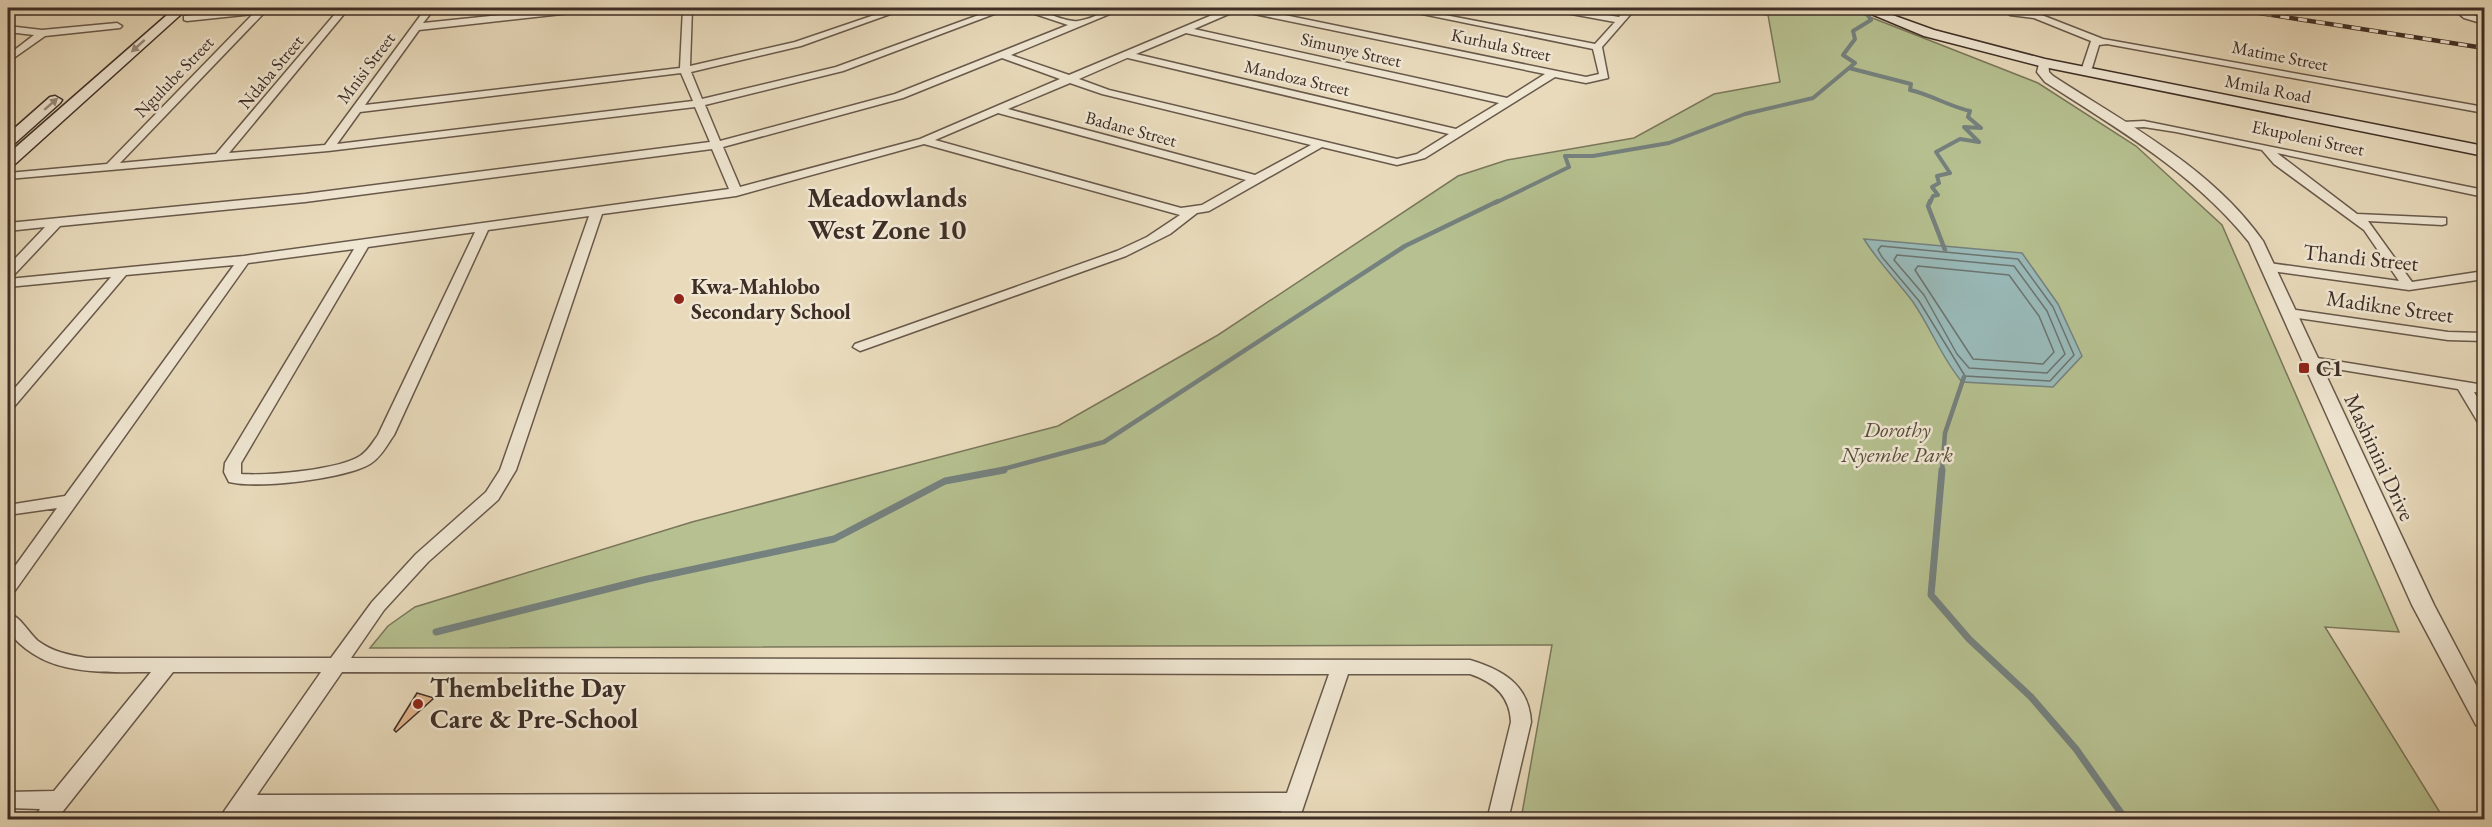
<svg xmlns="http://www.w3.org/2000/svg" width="2492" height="827" font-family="'EB Garamond',serif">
<rect width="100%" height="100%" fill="#e8dabb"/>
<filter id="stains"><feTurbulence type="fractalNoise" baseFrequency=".00333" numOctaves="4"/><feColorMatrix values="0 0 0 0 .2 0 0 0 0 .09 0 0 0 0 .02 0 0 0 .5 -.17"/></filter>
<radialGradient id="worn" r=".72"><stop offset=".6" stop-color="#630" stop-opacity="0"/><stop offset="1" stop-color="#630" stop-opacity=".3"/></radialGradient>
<!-- green -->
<path fill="#b6c090" stroke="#7a775b" stroke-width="1.5" d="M1719,8H1847L2038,83L2136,146L2222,225L2399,632L2325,627L2444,819H1521L1552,645L370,648L388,626L415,607L692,522L1058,426L1218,335L1458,176L1507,160L1634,138L1714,94L1780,82L1768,15Z"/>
<!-- water -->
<path fill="#99b9b8" stroke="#75817e" stroke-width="1.5" d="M1864,239L2022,253L2058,304L2082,356L2053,387L1962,382C1941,357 1931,328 1913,302C1897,280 1878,262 1864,239Z"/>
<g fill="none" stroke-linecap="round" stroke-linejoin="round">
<!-- shore -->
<path stroke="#6c746f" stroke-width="1.5" d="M1881,246L2018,259L2053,307L2074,355L2050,381L1965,376L1919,301L1882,257L1878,250Z
M1897,255L2014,266L2047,311L2065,354L2047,373L1969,368L1957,354L1924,295L1894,260Z
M1918,266L2009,275L2039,316L2054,352L2043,364L1973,359L1915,270Z"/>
<!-- stream-far2 -->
<path stroke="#75817e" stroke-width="4" d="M1849,68L1911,84L1910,90C1932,95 1948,106 1970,111L1968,117L1981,128L1964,127L1979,142L1960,139L1936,152L1950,173L1937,176L1939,183L1932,187L1938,195L1933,196L1930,203
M1495,203L1569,167L1565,156H1593L1669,143L1745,114L1813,98L1855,63L1843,55L1855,39L1853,31L1871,20L1866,12L1868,8"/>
<!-- stream-far1 -->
<path stroke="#75817e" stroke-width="4.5" d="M1930,201L1928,206L1945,250
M996,471L1104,442L1405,246L1498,201
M1942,471L1945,433L1964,377"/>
<!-- stream -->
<path stroke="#75817e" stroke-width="7" d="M1942,470L1931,595L1969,639L2031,697L2076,749L2126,820
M436,632L643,580L834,539L945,481L1004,470"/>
</g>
<!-- building -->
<path fill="#e2b58e" stroke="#3e2e26" stroke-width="1.5" d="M417,693L434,698L396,732L394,730Z"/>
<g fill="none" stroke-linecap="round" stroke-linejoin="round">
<defs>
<path id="minor" d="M261,8H287L264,13L120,163L216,154L340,8H349L229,153L325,145L426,8H435L423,23L569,8H594L589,11L419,30L365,105L680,68L683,8H692L690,66L795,42L895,8H907L801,46L691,72L702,99L836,67L998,8H1010L843,71L705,105L720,141L895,94L1068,25L1023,10L1022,8C1040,8 1065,23 1078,21C1094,19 1107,8 1124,8L1011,55L1069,75L1229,8H1251L1586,77L1599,74L1593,49L1393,8H1409L1595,44L1615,22L1555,11L1551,8H1567L1619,17L1627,8H1636L1602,47L1608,78L1586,83L1555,77L1425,158L1397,165L1322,147L1209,211L1197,213L1170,234L1126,256L860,351L853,347L855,344L1117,251L1147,237L1180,215L924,144L736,196L602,214L516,470L498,500L428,562L384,610L351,658L1470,660C1503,670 1529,685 1531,722L1508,820H1487L1511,722C1510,696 1494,682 1470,674H1348L1299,820H1278L1281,811L245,813L240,820H218L321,672H173L56,820H33L40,809L8,808V792L54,791L151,672C98,672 44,677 8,631V613C20,616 28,632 38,641C53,652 69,655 87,658H331L372,602L416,554L486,492L500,470L589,216L488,230L394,435C387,445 381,457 370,464C344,479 259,489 229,482L224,472L225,463L354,249L248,263L14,592L8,594V576L57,508L8,515V505L65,496L234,265L126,275L13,408L8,409V396L111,277L8,287V279L244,256L729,189L712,149L305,202L60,226L13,276L8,277V266L45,227L8,231V223L305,194L710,142L695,107L328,151L8,179V173L107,164L253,14L187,21L184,20V16ZM1238,10L1240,11L1545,74L1507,98L1194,29ZM1186,33L1499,103L1456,129L1136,54ZM1002,58L1060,79L920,139L740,187L723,147L903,98ZM1127,58H1128L1449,134L1417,154L1397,159L1109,90L1079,79ZM681,73L693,101L337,144L360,112ZM1070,83L1102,94L1311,145L1255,175L1008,109ZM998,113L1246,180L1202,205L1181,208L935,140ZM475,232L378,435C373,442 368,451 360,456C338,470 267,476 241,474V463L368,247ZM342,672L1329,674L1287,793L257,795Z
M2452,8H2462L2470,14L2484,18V24L2464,18Z
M2013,10L2039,14L2103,39L2484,107V113L2107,44L2099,45L2092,68L2087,71L2082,68L2091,41L2034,18L2010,15L2008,13Z
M117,23L122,26L120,28L45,36L8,62V55L34,35L8,32V26L42,30Z
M2144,121L2484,190V197L2277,153L2357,214L2446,218V224L2442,225L2368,221L2412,282L2484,271V279L2409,290L2264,270L2263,267L2269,263L2399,281L2364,230L2274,164L2262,150L2176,132L2144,127L2123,128L2118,125L2123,122Z
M2289,309L2448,332L2484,333V341L2448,340L2284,316L2282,313L2284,310Z
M2311,357L2484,385V393L2474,392L2484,409V425L2479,424L2458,389L2306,364L2304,361L2306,358Z"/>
<path id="tertiary" d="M2040,60H2048L2049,72L2053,76C2127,124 2212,168 2263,241L2434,605L2484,700V728L2476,725L2412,605L2249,242C2194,173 2118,129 2045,82L2037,72Z"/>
<path id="secondary" d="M175,8H188L14,165L8,167V154Z
M1857,8H1873L1934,30L2045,59L2484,146V156L2044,67L1924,36Z
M55,96L62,100L60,103L13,145L8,147V134L50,97Z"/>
</defs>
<!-- minor casing -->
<use href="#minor" stroke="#68594b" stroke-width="3"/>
<!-- tertiary casing -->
<use href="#tertiary" stroke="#68594b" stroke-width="3"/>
<!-- secondary casing -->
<use href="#secondary" stroke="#3e2e26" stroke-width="3"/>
<!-- minor -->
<use href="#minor" fill="#f0e7d3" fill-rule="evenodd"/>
<!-- tertiary -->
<use href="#tertiary" fill="#f0e7d3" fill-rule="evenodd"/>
<!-- secondary -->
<use href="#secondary" fill="#f0e7d3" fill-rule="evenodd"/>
<defs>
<path id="rail" d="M2227,8L2484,48"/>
</defs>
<!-- rail casing -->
<use href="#rail" stroke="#3e2e26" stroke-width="4.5"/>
<!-- rail -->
<use href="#rail" stroke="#f0e7d3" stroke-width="3" stroke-dasharray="9" stroke-linecap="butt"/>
</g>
<!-- one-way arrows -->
<defs><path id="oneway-solid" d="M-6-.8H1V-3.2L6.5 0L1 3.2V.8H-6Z" transform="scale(1.5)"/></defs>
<g fill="#978a7c">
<use href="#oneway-solid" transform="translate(138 46) rotate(138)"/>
<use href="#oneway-solid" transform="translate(51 104) rotate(-41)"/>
</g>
<!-- markers -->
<g fill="#8f2418" stroke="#f0e7d3" stroke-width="2">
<circle cx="679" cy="299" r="6"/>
<rect x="2298" y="362" width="12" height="12" rx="3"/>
<circle cx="418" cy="704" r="6"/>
</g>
<g text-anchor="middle" stroke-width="5" stroke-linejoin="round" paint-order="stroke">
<!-- far-street labels -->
<g font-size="18" fill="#3e2e26" stroke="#f0e7d3">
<text transform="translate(1501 45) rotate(12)" y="6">Kurhula Street</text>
<text transform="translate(1351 50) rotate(13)" y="6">Simunye Street</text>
<text transform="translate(2280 56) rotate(11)" y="6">Matime Street</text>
<text transform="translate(366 68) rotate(-53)" y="6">Mnisi Street</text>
<text transform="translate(271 72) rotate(-50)" y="6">Ndaba Street</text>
<text transform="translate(174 77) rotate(-46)" y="6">Ngulube Street</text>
<text transform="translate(1297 78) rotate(13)" y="6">Mandoza Street</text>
<text transform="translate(2268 89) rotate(11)" y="6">Mmila Road</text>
<text transform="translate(1131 129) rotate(15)" y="6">Badane Street</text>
<text transform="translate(2308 138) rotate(12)" y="6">Ekupoleni Street</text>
</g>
<!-- street labels -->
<g font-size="22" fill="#3e2e26" stroke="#f0e7d3">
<text transform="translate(2361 257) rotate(6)" y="8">Thandi Street</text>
<text transform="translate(2390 306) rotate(8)" y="8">Madikne Street</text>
<text transform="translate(2380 457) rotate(65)" y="8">Mashinini Drive</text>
</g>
<!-- poi labels -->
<g font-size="22" font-weight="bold" fill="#3e2e26" stroke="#f0e7d3" text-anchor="start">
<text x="691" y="294">Kwa-Mahlobo<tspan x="691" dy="25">Secondary School</tspan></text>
<text x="2316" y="376">C1</text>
</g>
<!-- park labels -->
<g font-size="22" font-style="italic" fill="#564b3b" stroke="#f0e7d3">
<text x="1897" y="437">Dorothy<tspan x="1897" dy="25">Nyembe Park</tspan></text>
</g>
<!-- near-poi labels -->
<g font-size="27" font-weight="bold" fill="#3e2e26" stroke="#f0e7d3" text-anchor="start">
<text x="430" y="697">Thembelithe Day<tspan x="430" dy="31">Care &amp; Pre-School</tspan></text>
</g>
<!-- district labels -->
<g font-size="28" font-weight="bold" fill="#3e2e26" stroke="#f0e7d3">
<text x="887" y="207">Meadowlands<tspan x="887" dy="32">West Zone 10</tspan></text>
</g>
</g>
<!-- margin -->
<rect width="2492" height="827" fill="none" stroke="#e8dabb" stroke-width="30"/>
<rect x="9" y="9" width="2474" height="809" fill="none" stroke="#3e2e26" stroke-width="3"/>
<rect x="15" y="15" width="2462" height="797" fill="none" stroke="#3e2e26" stroke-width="1.5"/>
<rect width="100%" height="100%" filter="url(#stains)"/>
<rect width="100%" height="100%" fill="url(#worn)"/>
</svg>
